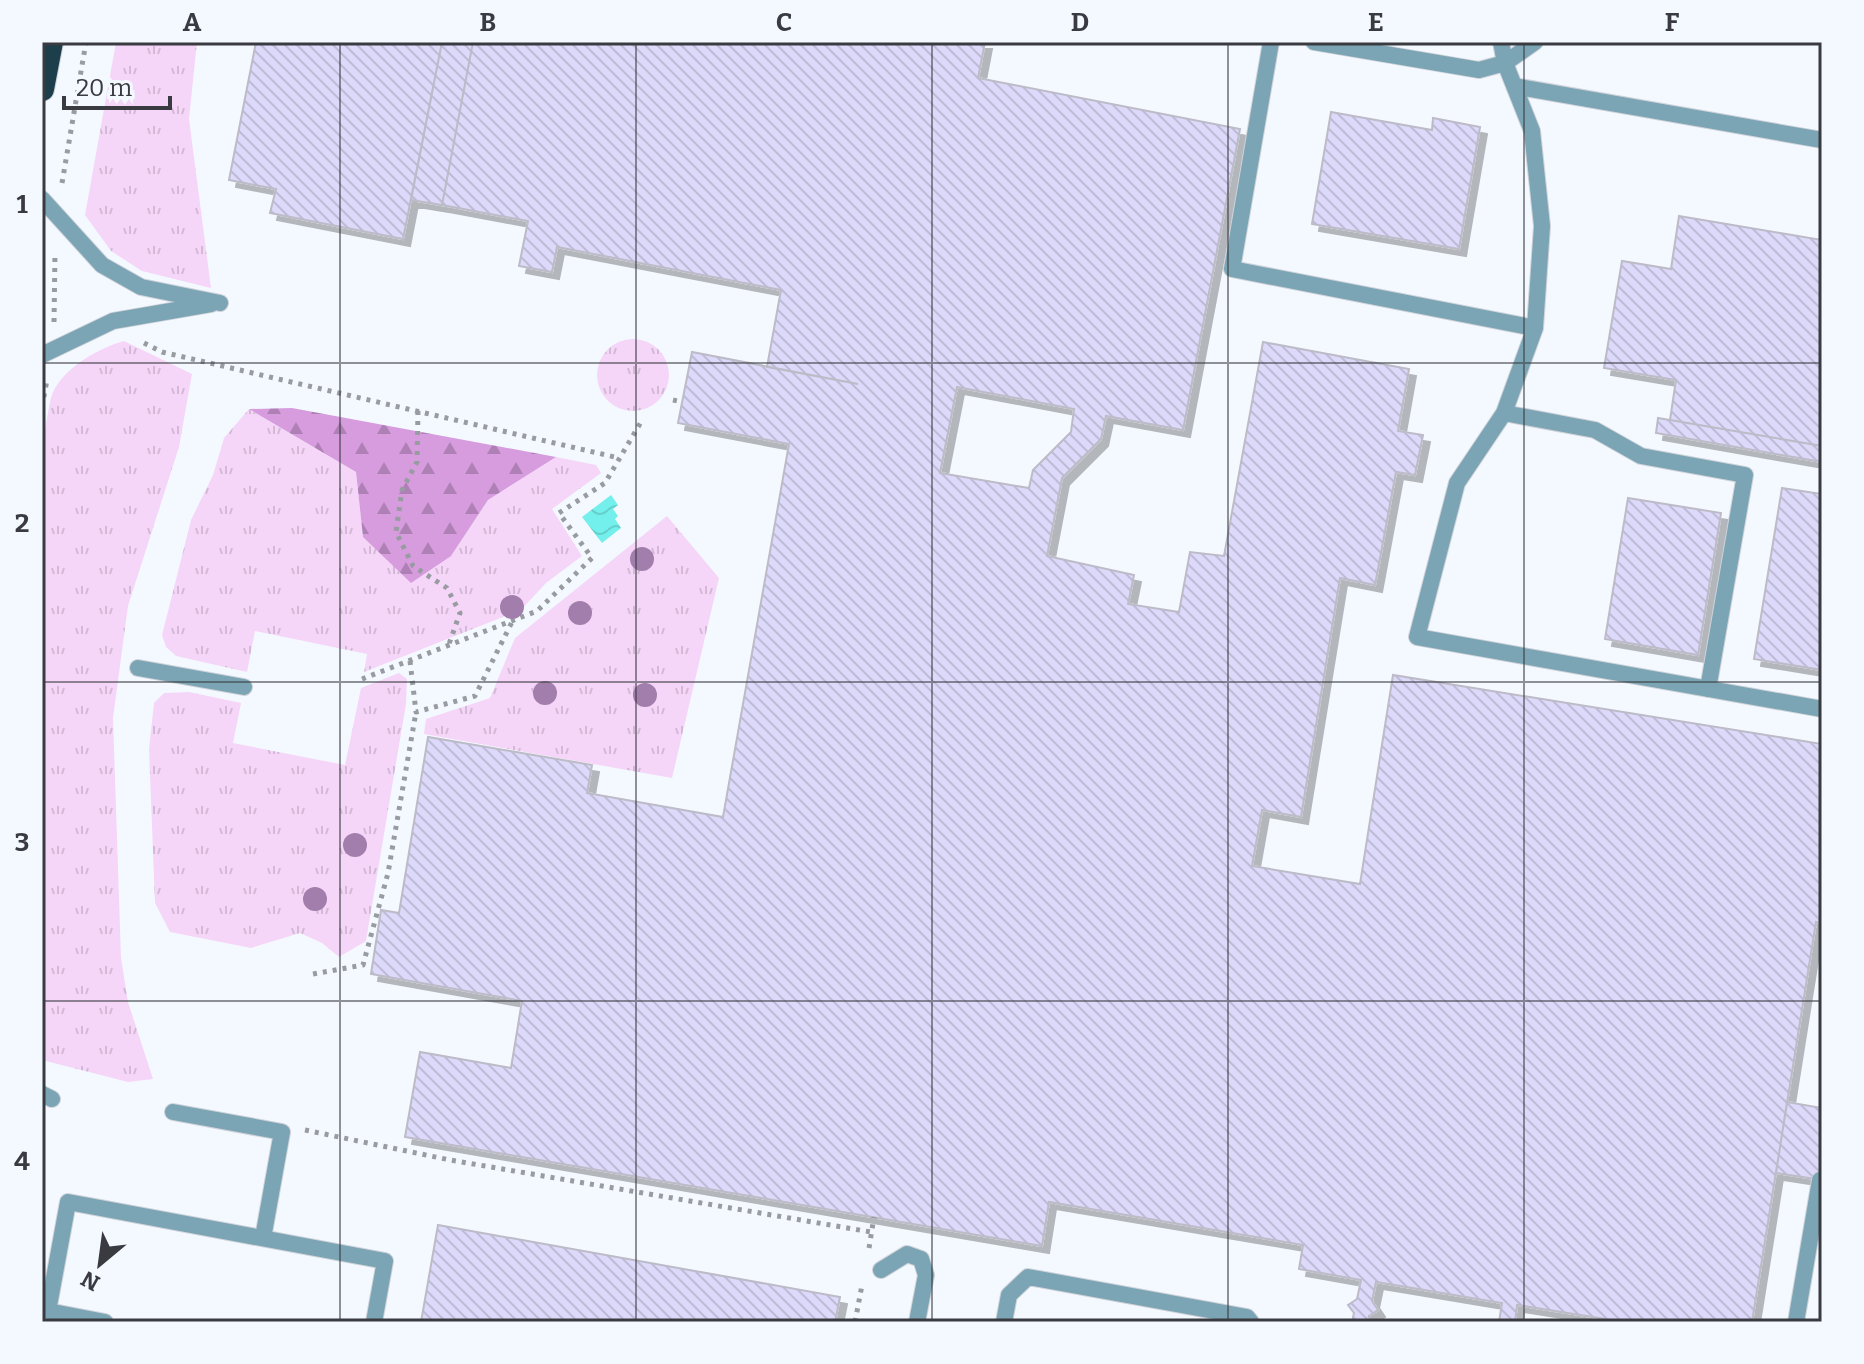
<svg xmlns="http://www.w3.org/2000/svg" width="1864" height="1364" font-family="Bitter,serif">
<defs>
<pattern id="grass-tufts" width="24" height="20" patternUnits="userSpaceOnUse" patternTransform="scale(2)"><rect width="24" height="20" fill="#f5d6f8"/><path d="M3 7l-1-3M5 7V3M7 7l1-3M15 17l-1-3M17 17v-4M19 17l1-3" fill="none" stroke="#d3b9d6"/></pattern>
<pattern id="forest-firs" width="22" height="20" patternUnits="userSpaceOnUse" patternTransform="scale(2)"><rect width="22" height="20" fill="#d69cde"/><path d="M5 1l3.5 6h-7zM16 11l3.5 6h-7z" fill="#af80b5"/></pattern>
<pattern id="water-waves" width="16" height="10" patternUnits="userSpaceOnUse" patternTransform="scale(2)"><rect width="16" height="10" fill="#73f0ec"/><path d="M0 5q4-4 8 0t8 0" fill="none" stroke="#64cfcb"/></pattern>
<pattern id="building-back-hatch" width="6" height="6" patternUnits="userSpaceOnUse" patternTransform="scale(2)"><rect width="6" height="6" fill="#dcd9fa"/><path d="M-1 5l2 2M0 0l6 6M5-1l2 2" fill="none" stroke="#bebbd7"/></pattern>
<filter id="shadow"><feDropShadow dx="7" dy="7" stdDeviation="0" flood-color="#0004"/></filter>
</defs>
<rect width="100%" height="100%" fill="#f4f9ff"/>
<!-- grass -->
<path fill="url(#grass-tufts)" d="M116,42H197L189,119L211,288L142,271L111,251L85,215Z
M597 375a36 36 0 1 1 72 0a36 36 0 1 1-72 0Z
M124,341L192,374L179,447L128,606L113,718L121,958L128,1002L153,1079L128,1082L42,1060V448C45,432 47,414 51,398C59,370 98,348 124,341Z
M249,409L356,472L363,537L451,556L488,500L556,457L596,465L601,473L552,509L582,556L546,583L521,610L364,672L367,654L255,631L247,672L176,656L166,647L162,635L191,520L213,475L224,438Z
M667,516L719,578L672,778L424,734L426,719L490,698L515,638Z
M399,673L407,679L406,704L366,941L339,957L322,943L300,933L251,948L170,932L155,903L149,749L154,703L164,693L189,692L241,703L233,743L345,765L361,688Z"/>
<!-- forest -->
<path fill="url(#forest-firs)" d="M292,408L556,457L488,500L451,556L411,583L363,537L356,472L249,409Z"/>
<!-- water -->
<path fill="url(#water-waves)" d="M611,495L618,505L613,509L618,516L615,519L621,528L602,543L582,517Z"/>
<!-- building -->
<path fill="url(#building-back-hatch)" stroke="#bcbbc7" stroke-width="2" fill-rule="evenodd" filter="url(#shadow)" d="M256,42H442L403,239L270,213L276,189L229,180Z
M442,42H473L442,205L411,200Z
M473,42H985L978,78L1240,129L1183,430L1106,416L1101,439L1062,478L1047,556L1134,575L1128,604L1179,612L1190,552L1224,556L1263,342L1409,369L1398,431L1423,435L1415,475L1396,472L1375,585L1340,578L1301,817L1262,810L1252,866L1360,884L1393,675L1822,744V923L1816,922L1752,1322H1624L1517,1305L1515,1322H1499L1502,1303L1376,1282L1372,1301L1378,1310L1369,1316L1368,1322H1352L1354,1313L1348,1305L1357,1299L1361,1280L1299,1269L1303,1245L1049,1202L1042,1246L405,1137L420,1052L511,1068L522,1001L371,974L381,910L399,913L428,737L592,765L587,793L723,817L789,444L678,423L692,352L858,384L767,367L781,290L557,247L552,272L519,266L528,221L442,205ZM957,387L1074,409L1071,432L1033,470L1029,488L940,473Z
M1331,112L1432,130L1433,118L1480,127L1459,249L1312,224Z
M1679,216L1822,240V446L1670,420L1676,380L1604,368L1622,261L1671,269Z
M1658,418L1822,446V462L1656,433Z
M1782,488L1822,494V670L1754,659Z
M1628,498L1721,513L1698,655L1605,639Z
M1787,1102L1822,1108V1180L1776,1173Z
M438,1225L840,1297L835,1322H421Z"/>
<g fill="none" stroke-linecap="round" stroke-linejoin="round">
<defs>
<path id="lane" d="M1271,42L1232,269L1535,328
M1314,42L1479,70L1505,63L1535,42
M1501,42L1505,63L1532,131L1542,226L1535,328L1504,413L1457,483L1417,637L1822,709
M1514,86L1822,140
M42,199L102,265L141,287L220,303
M42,355L113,321L211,304
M1504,413L1595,430L1641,456L1745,475L1708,689
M138,668L244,687
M42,1094L52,1099
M173,1112L282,1132L263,1238
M881,1270L907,1254L921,1259L926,1275L917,1322
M105,1322L48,1311L68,1202L385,1261L374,1322
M1004,1322L1009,1295L1028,1277L1247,1317L1251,1322
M1796,1322L1820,1180"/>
<path id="highway" d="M42,89L51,42"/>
</defs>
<!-- lane casing -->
<use href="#lane" stroke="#cfd3d9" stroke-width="18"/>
<!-- highway casing -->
<use href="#highway" stroke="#cfd3d9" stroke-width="26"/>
<!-- path -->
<path stroke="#989ca1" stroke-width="5" stroke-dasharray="4 6" stroke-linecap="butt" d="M62,183L86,42
M54,322L55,252
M144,343L162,352L619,458
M673,400L682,402
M42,407L47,380
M418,411L417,462L402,490L396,532L413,566L447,588L460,613L449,644
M410,661L416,712L475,696L512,622
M362,679L537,611L592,558L559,513L605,483L641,422
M313,974L363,965L388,873L416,712
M305,1130L450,1160L871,1232
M869,1248L874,1217
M855,1322L862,1285"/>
<!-- lane -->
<use href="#lane" stroke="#7ba4b4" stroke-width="16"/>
<!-- highway -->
<use href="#highway" stroke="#1d3e4b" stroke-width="24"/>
</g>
<!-- trees -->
<g fill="#a27eac">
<circle cx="642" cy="559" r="12"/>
<circle cx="512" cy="607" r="12"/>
<circle cx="580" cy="613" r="12"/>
<circle cx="545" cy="693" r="12"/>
<circle cx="645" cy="695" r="12"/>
<circle cx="355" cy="845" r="12"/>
<circle cx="315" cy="899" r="12"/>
</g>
<!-- grid -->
<path fill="none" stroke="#393b40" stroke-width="2" stroke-opacity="0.55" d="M340,42V1322M636,42V1322M932,42V1322M1228,42V1322M1524,42V1322M42,363H1822M42,682H1822M42,1001H1822"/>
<!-- border -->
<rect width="1864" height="1364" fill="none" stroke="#f4f9ff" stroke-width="88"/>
<!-- north arrow -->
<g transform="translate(100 1264) rotate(209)" stroke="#f4f9ff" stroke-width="6" paint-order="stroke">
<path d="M0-6L14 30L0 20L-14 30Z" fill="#393b40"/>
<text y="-12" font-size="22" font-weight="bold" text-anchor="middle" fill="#393b40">N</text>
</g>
<!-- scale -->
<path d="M64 96v12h106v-12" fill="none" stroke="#393b40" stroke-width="4"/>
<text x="76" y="96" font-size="24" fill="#393b40" stroke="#f4f9ff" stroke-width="6" paint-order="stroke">20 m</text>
<rect x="44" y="44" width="1776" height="1276" fill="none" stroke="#393b40" stroke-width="3"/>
<g font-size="26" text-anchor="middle" font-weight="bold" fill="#393b40">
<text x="192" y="31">A</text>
<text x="488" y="31">B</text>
<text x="784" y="31">C</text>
<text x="1080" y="31">D</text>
<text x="1376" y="31">E</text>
<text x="1672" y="31">F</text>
<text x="22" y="213">1</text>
<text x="22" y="532">2</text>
<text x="22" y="851">3</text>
<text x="22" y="1170">4</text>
</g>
</svg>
